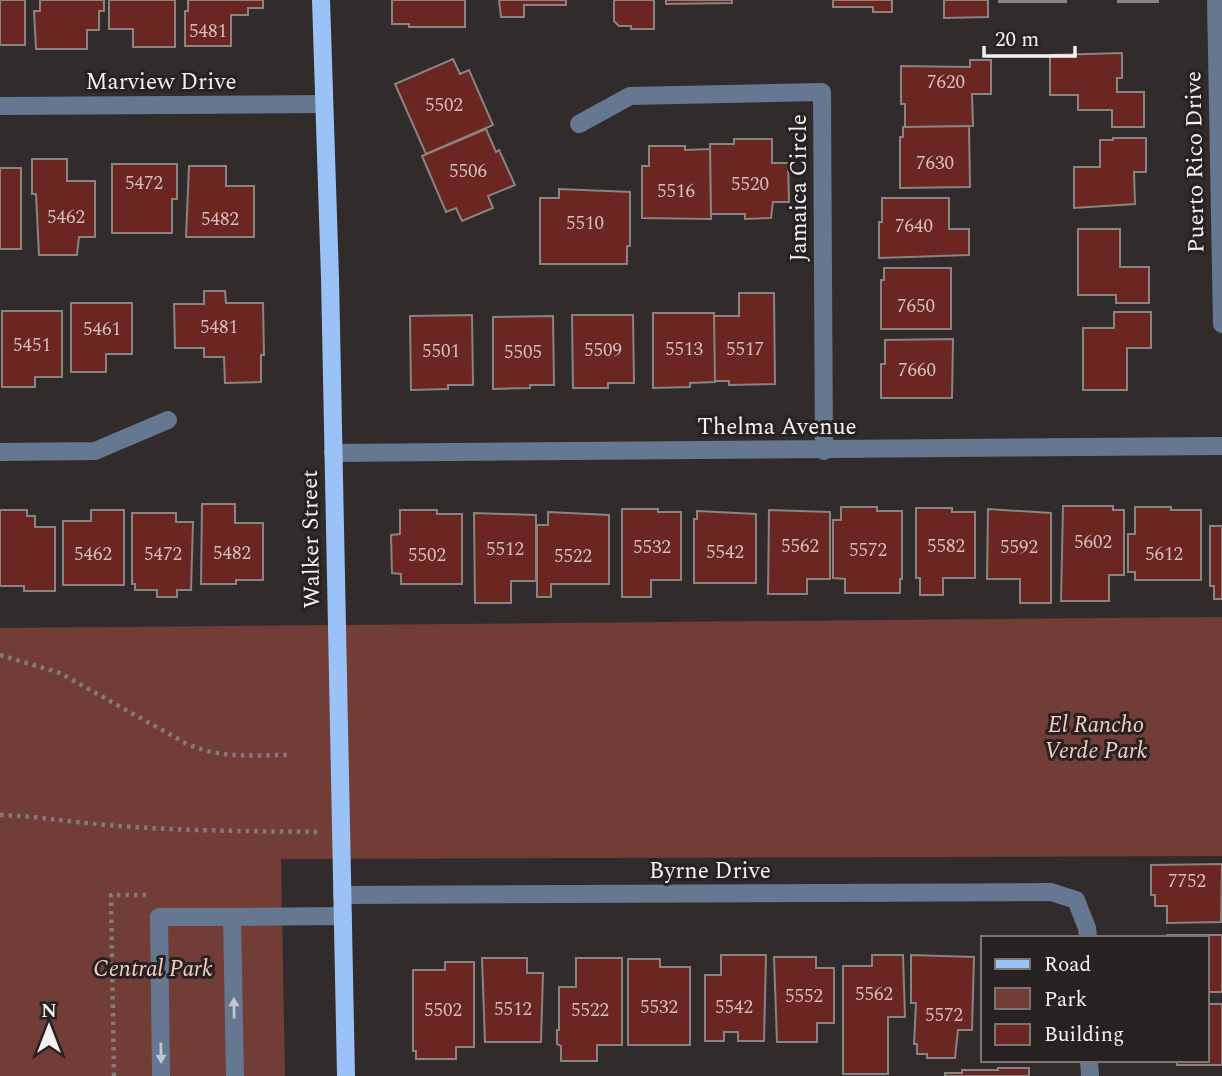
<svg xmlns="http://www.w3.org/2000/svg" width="1222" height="1076" font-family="Spectral,serif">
<rect width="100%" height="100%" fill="#312b2b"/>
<!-- green -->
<path fill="#723d37" d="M1222,617V856L281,859L285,1076H0V628Z"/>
<!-- building -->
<path fill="#6c2621" stroke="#898382" stroke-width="2" d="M0,0H25V45H0Z
M40,0H104V11H99V30H87V49H36L34,11H40Z
M109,0H175V47H133V29H109Z
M188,0H263V8H248V15H231V46H185V11H188Z
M392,0H465V27H409V24H392Z
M499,0H566V5H524V17H501Z
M614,0H654V29H631V26H619L614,21Z
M666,0H732V3L666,4Z
M833,0H892V12H873V7H833Z
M944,0H988V17L944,18Z
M999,0H1066V2H999Z
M1118,0H1158V2H1118Z
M1122,53V78H1117V92H1144V127H1112V110H1078V95H1050V55Z
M453,59L460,74L469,70L493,125L426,154L395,84Z
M970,60H991V94H972L973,126L905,127V104H901V66L970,67Z
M969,126L970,187L900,188V137H903V127Z
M486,129L496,152L499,150L515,185L488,196L493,208L462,221L456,208L446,212L422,156Z
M1113,138H1146V172H1134L1135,204L1074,208V167H1100V140H1113Z
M734,139H772V163H788L789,202H773L771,218L745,219V214H711L710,144H734Z
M649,146H685V150L710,149L711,219L642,218V166H649Z
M32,159H67V181H95V237H79L77,255H39L36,194H32Z
M112,164H177V199H172V233H112Z
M189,166H226V186H254V237H186Z
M0,168H21V249H0Z
M559,189L630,192V246H627V264H540V198H559Z
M882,198H949V229H969V255L879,258V222H882Z
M1078,229H1120V267H1149V303H1116V295H1078Z
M884,268H951V329H881V280H884Z
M204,291H225L226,303H263L264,355H261V382L225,383L224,357H204V348H175L174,304H204Z
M739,293H774L775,384L729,385V381H715L714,316H739Z
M71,303H132V354H106V372H71Z
M2,311H62V377H35V387H2Z
M1114,312H1151V348H1127V390H1083V328H1114Z
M653,313H714L715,382L690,383V387L653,388Z
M472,315L473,385H448V389L411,390L410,316Z
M572,315H633L634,383H608V388H573Z
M553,316L554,385H530V388L493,389V317Z
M953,339L952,398H881V364H885V340Z
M202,504H235V523H263V580H236V584H201Z
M1063,506H1113V510H1124V575H1109V601H1061Z
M841,507H877V511H902V579H900V593H845V579L833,578V520H841Z
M1135,507H1171V510H1201V580H1135V572H1128V534H1135Z
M916,508H952V512H975V578H943V595H920V578H916Z
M622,509H658V512H681V580H651V597H622Z
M988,509L1051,513V603H1020V579H987Z
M0,510H27V516H35V527H55V591H24V586H0Z
M91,510H124V585H63V521H91Z
M400,510H437V514H462V584H401V574L392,573L391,535L400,534Z
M769,510L830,512V579H807V594H768Z
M697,511L756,514V583H694V519H697Z
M548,512L609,515V584H551V597H537V525H548Z
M132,513H176V522H193L191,590H177V597H157V590H135V584H132Z
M474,513L536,515V581H511V603H475Z
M1210,526H1222V599H1214V586H1210Z
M1222,864L1221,922L1167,923V906H1155V895H1151V865Z
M1167,935H1222V992H1206V938H1167Z
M721,955H766L764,1041H738V1032H724V1041H705V975H721Z
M872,955H903L905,1017H888V1074H843V966H872Z
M911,955L974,957L972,1030H958L955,1058H927V1054H917V1044H914L916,1003H911Z
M774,957H816V968H834V1023H817V1042H777Z
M482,958H527V973H543L541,1042H485Z
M576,958H622V1045H597V1061H561V1046L557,1044V1030H559V987H576Z
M628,959H660V967H690V1045H628Z
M445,962H474V1047H456V1059H416V1051H413V970H445Z
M1206,1004H1222V1065H1177V1060H1206Z
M998,1068H1029V1076H945V1073H962V1070H998Z"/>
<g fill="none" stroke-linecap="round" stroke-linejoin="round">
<!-- path -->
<path stroke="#817c7b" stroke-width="4.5" stroke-dasharray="3.5 5" stroke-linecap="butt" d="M0,655L60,673L187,744C223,759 250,755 288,755
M0,815C36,816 70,822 106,825C177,831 248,831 320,832
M114,1076L111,895H149"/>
<!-- minor -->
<path stroke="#657791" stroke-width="18" d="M1216,0L1222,324
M0,106L323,104
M579,124L630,96L822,92L824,451
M0,452L95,451L168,420
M333,453L1222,446
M342,895L1051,892L1076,900L1087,928L1088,938
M232,917L343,916
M1089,1060L1090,1076
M161,1076L159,917H232L235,1076"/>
<!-- major -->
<path stroke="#9bc2f7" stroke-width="18" d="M321,0L330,278L346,1076"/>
</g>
<!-- one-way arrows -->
<defs><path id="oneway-solid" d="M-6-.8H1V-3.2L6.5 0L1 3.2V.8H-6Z" transform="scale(1.75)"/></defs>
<g fill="#c2c6cf">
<use href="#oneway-solid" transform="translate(234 1008) rotate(-91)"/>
<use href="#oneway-solid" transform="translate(161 1053) rotate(89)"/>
</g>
<g text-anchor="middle" stroke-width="6" stroke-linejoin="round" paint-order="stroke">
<!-- number labels -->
<g font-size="19" fill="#d2bebc">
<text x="208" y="37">5481</text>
<text x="946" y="88">7620</text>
<text x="444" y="111">5502</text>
<text x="935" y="169">7630</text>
<text x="468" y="177">5506</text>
<text x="144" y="189">5472</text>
<text x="750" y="190">5520</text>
<text x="676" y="197">5516</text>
<text x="66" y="223">5462</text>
<text x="220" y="225">5482</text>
<text x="585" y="229">5510</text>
<text x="914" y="232">7640</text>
<text x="916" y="312">7650</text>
<text x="219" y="333">5481</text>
<text x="102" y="335">5461</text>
<text x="32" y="351">5451</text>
<text x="684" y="355">5513</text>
<text x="745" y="355">5517</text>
<text x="603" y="356">5509</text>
<text x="441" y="357">5501</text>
<text x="523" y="358">5505</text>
<text x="917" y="376">7660</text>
<text x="1093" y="548">5602</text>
<text x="800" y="552">5562</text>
<text x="946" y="552">5582</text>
<text x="652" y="553">5532</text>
<text x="1019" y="553">5592</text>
<text x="505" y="555">5512</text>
<text x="868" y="556">5572</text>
<text x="725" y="558">5542</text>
<text x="232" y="559">5482</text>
<text x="93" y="560">5462</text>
<text x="163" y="560">5472</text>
<text x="1164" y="560">5612</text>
<text x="427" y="561">5502</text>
<text x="573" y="562">5522</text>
<text x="1187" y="887">7752</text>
<text x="874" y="1000">5562</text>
<text x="804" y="1002">5552</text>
<text x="659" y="1013">5532</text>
<text x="734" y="1013">5542</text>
<text x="513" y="1015">5512</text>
<text x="443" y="1016">5502</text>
<text x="590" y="1016">5522</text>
<text x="944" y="1021">5572</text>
</g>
<!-- street labels -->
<g font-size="23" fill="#f4f1f0" stroke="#272221">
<text x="161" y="89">Marview Drive</text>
<text transform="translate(1194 162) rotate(-91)" y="8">Puerto Rico Drive</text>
<text transform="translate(798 188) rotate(-90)" y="8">Jamaica Circle</text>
<text x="777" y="434">Thelma Avenue</text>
<text transform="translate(310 539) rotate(-91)" y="8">Walker Street</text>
<text x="710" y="878">Byrne Drive</text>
</g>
<!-- park labels -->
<g font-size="23" font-style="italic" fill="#f8cac4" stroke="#272221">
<text x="1096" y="732">El Rancho<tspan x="1096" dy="26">Verde Park</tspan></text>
<text x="153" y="976">Central Park</text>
</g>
</g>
<!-- legend -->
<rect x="981" y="936" width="228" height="126" fill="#272221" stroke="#797574" stroke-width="2"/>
<rect x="995" y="959" width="35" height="10" fill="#9bc2f7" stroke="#797574" stroke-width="2"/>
<text x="1044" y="971" font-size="21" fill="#f4f1f0">Road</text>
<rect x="995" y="988" width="35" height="21" fill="#723d37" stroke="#797574" stroke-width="2"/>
<text x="1044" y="1006" font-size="21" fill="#f4f1f0">Park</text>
<rect x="995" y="1024" width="35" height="21" fill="#6c2621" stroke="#797574" stroke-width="2"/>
<text x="1044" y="1041" font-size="21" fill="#f4f1f0">Building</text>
<!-- north arrow -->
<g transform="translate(49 1027)" stroke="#272221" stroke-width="5" paint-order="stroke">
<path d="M0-5L12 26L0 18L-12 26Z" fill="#f4f1f0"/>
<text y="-10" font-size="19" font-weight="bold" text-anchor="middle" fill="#f4f1f0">N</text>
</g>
<!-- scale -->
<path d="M984 46v10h91v-10" fill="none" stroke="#f4f1f0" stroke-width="3.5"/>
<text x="995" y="46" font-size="21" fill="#f4f1f0" stroke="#272221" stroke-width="5" paint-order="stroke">20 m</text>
</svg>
